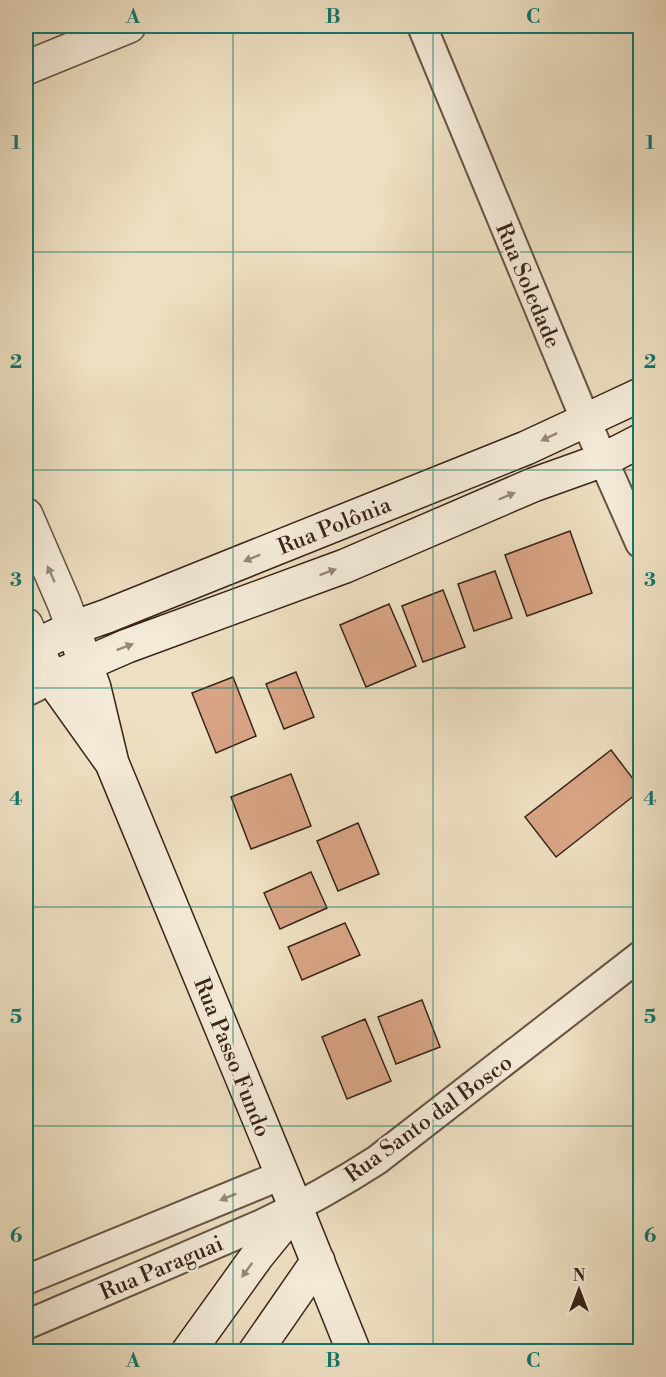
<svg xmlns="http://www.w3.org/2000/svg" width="666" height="1377" font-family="'Libre Bodoni',serif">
<rect width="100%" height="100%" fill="#eddfc1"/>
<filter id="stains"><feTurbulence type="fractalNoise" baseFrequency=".00333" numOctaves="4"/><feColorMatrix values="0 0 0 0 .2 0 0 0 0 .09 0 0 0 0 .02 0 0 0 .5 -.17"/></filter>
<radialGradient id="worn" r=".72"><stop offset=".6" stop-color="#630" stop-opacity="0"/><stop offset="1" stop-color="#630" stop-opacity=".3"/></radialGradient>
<!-- building -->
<path fill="#d8a485" stroke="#3a241a" stroke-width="1.5" d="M570,531L592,593L527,616L505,555Z
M495,571L512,618L474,631L458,584Z
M443,590L465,647L423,662L402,606Z
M389,604L416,666L366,687L340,625Z
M296,672L314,717L284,729L266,684Z
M233,677L256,736L216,753L192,693Z
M611,750L640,788V791L556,857L525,817Z
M291,774L311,826L251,849L231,797Z
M358,823L379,874L338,891L317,841Z
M311,872L327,908L280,929L264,893Z
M345,923L360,955L302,980L288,947Z
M422,1000L440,1047L396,1064L378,1017Z
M365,1019L391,1081L347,1099L322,1037Z"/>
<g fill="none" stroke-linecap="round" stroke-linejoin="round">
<defs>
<path id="minor" d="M422,26L585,419L640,543
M26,692L52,679
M26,1280L282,1175
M26,1325L262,1224C302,1205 340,1184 377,1160L640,956"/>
<path id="tertiary" d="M26,68L129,26
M26,515L64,603L73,628
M26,625L35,646"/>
<path id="secondary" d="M73,628L94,688L112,763L296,1208L354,1352
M65,673L127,646L345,566L533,485L603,460L640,441
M112,763L52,679L35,646L73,628L107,616L526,448L640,395
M188,1352L257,1256L296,1208
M255,1352L318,1261"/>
</defs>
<!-- minor casing -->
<use href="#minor" stroke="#675344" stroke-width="32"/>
<!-- tertiary casing -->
<use href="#tertiary" stroke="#675344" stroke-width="36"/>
<!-- secondary casing -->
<use href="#secondary" stroke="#3a241a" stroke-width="36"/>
<!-- minor -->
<use href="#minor" stroke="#f3ead7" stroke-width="28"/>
<!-- tertiary -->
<use href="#tertiary" stroke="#f3ead7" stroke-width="33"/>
<!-- secondary -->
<use href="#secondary" stroke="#f3ead7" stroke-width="33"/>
</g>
<!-- one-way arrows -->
<defs><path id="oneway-solid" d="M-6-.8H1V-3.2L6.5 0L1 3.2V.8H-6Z" transform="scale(1.5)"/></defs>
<g fill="#968778">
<use href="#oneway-solid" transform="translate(549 437) rotate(154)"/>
<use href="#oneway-solid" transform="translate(507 496) rotate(-23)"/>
<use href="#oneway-solid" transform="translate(252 558) rotate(158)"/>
<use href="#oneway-solid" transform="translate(328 572) rotate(-20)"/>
<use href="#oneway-solid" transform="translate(51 574) rotate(-114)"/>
<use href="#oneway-solid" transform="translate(125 647) rotate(-21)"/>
<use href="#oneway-solid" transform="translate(228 1197) rotate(158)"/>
<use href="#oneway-solid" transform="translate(247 1270) rotate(126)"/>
</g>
<!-- grid -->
<path fill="none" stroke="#0f766e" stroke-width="1.5" stroke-opacity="0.55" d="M233,26V1352M433,26V1352M26,252H640M26,470H640M26,688H640M26,907H640M26,1126H640"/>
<g text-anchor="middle" stroke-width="5" stroke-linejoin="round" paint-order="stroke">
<!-- street labels -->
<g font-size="22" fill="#3a241a" stroke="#f3ead7">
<text transform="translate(529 285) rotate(67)" y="8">Rua Soledade</text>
<text transform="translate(334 525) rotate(-22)" y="8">Rua Polônia</text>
<text transform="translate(233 1057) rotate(68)" y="8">Rua Passo Fundo</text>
<text transform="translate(428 1118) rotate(-36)" y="8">Rua Santo dal Bosco</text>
<text transform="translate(161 1267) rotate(-23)" y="8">Rua Paraguai</text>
</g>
</g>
<!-- margin -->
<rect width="666" height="1377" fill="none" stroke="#eddfc1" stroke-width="66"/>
<!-- north arrow -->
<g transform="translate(579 1290)" stroke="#f3ead7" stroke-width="4.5" paint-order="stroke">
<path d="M0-4.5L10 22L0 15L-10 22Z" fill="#3a241a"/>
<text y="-9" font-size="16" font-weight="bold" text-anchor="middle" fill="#3a241a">N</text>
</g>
<rect x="33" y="33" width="600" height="1311" fill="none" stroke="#0f766e" stroke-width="2"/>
<g font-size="20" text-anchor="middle" font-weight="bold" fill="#0f766e">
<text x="133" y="23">A</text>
<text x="333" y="23">B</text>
<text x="533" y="23">C</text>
<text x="16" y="149">1</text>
<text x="650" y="149">1</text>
<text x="16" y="368">2</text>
<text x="650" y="368">2</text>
<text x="16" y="586">3</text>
<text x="650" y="586">3</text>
<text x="16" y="805">4</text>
<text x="650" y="805">4</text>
<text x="16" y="1023">5</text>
<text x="650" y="1023">5</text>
<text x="16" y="1242">6</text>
<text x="650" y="1242">6</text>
<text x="133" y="1367">A</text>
<text x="333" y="1367">B</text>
<text x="533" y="1367">C</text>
</g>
<rect width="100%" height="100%" filter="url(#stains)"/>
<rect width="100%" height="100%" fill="url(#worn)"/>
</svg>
